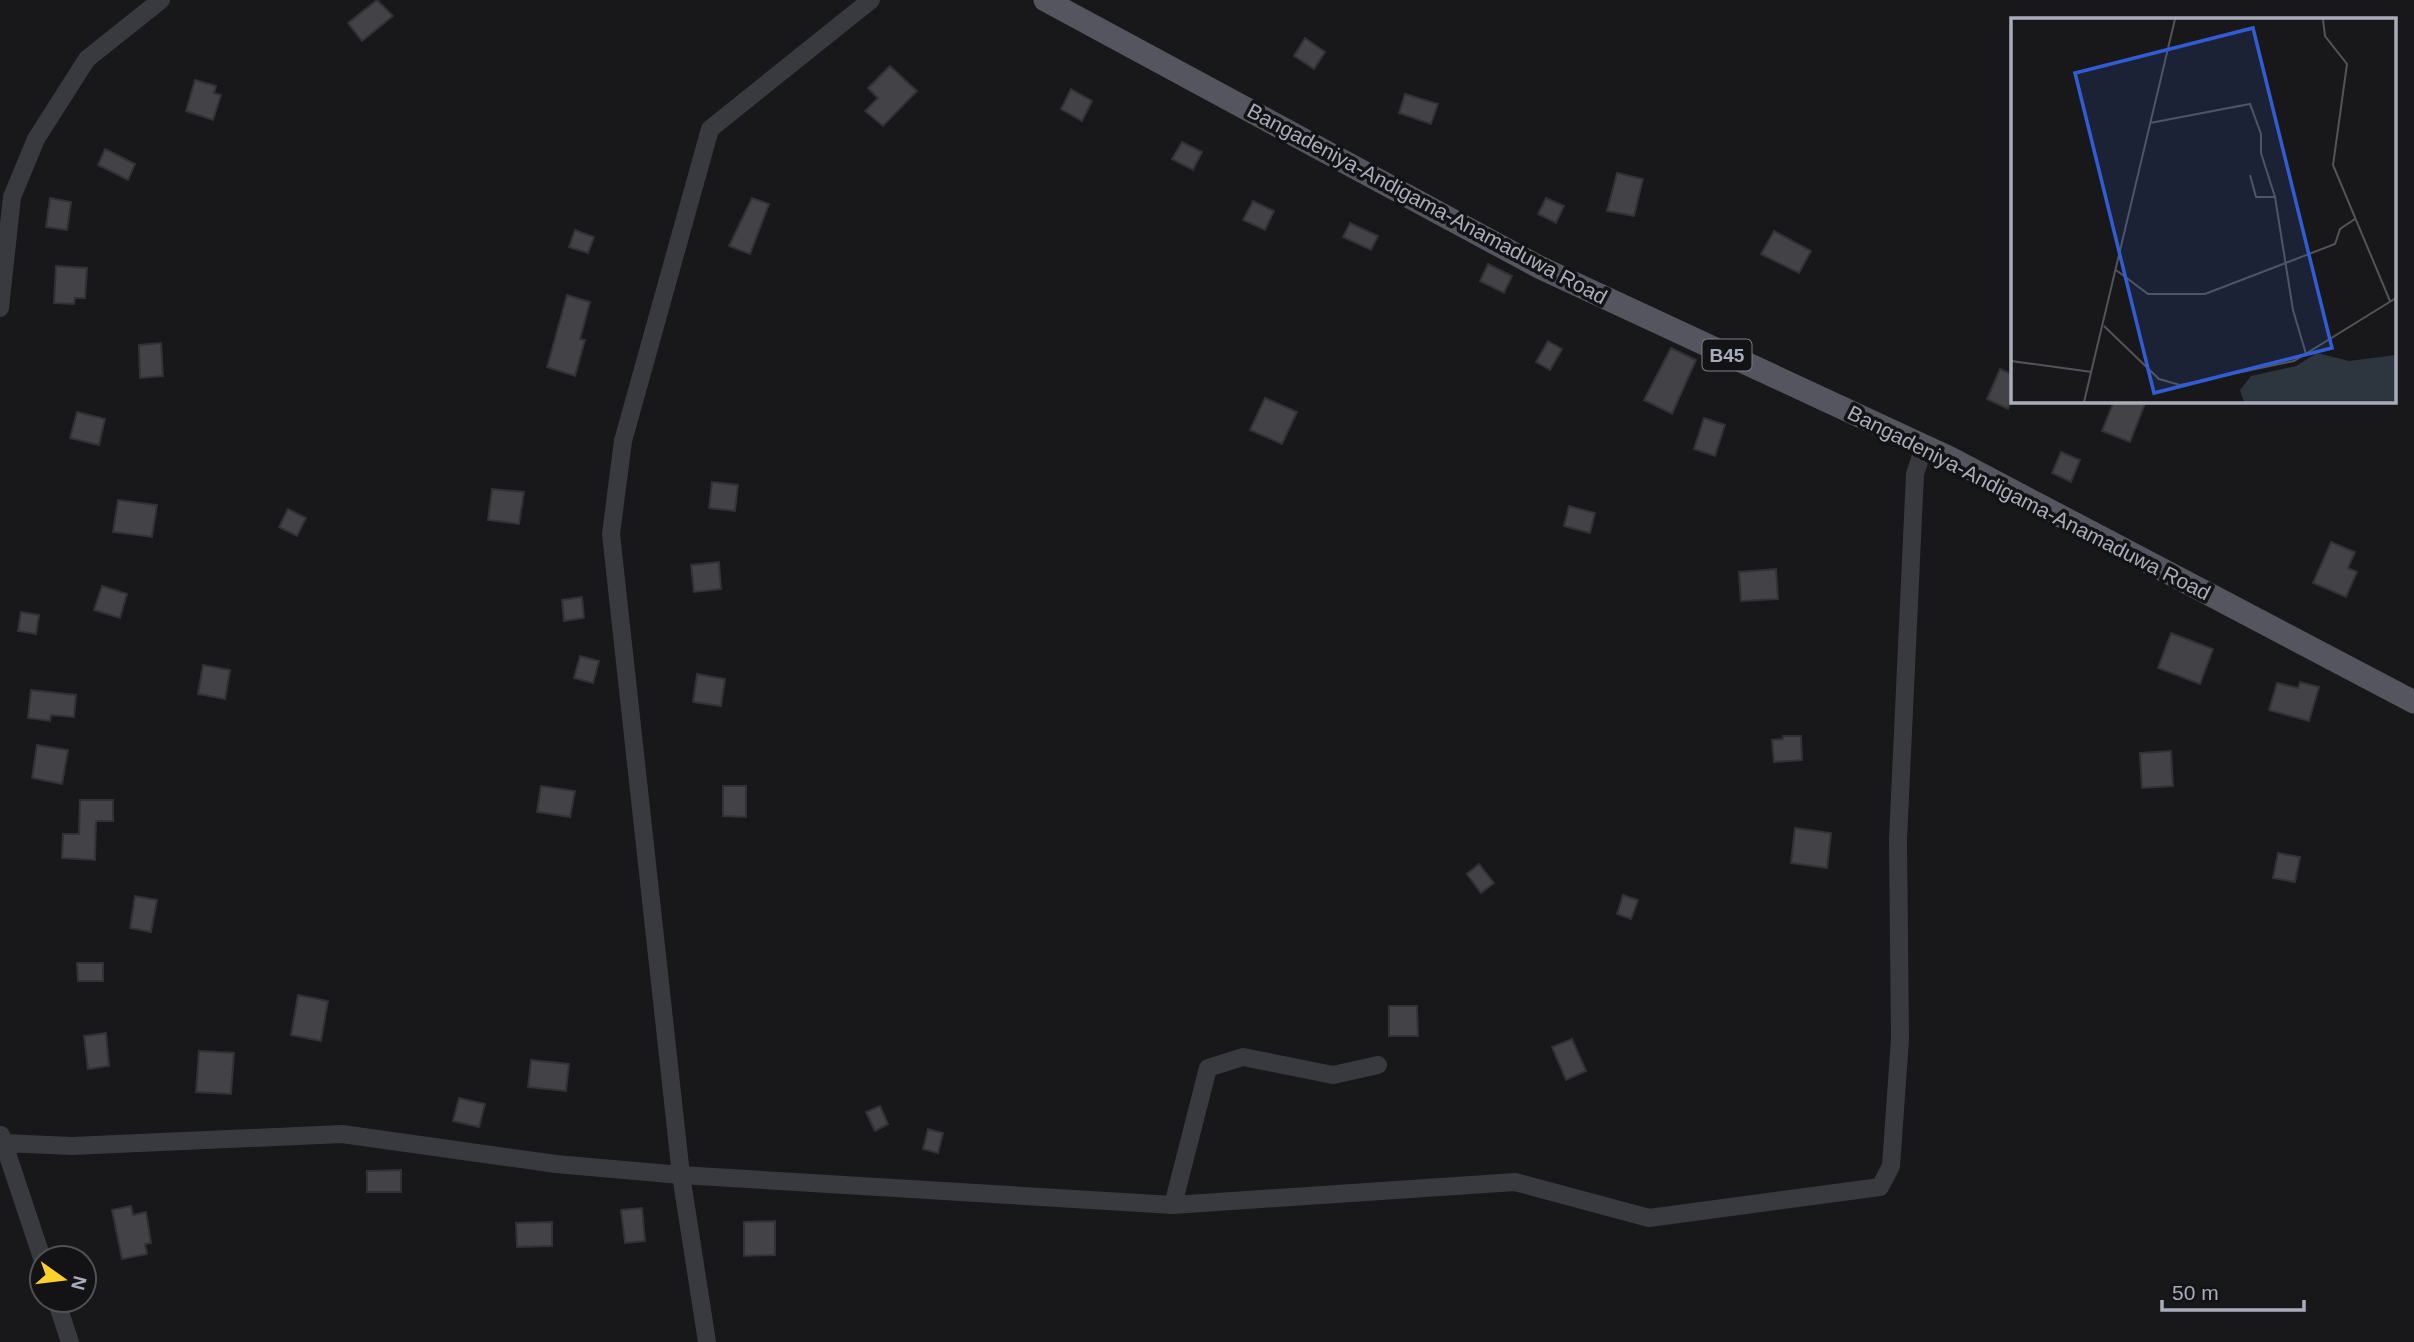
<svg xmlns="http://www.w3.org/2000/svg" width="2414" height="1342" font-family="Arial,sans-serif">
<rect width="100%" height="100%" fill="#18181a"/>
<!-- building -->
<path fill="#424247" stroke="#323236" stroke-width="2" d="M377,0L393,16L362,41L348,23Z
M1305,38L1325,52L1314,69L1294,56Z
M890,66L917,91L883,126L865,111L878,98L868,88Z
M195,80L216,86L214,93L221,95L213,120L186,111Z
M1071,89L1092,101L1082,121L1061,109Z
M1405,94L1438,104L1431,124L1399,113Z
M1182,142L1202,152L1193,170L1172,159Z
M105,149L135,164L128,180L98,165Z
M1617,173L1643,179L1634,216L1607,211Z
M50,198L71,202L67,230L46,227Z
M752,198L769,204L750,254L729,246Z
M1546,198L1564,206L1556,223L1538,214Z
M1253,201L1274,211L1265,230L1243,220Z
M1350,223L1378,236L1371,250L1343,237Z
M575,230L594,237L588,253L569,247Z
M1774,231L1811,251L1799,273L1761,254Z
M1488,264L1512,276L1504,293L1480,281Z
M56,266L87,268L85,298H75L74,304L54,303Z
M567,295L590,302L580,339L585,340L575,376L547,367Z
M1548,341L1562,349L1550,370L1536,362Z
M161,343L163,376L140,378L139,345Z
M1671,348L1696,360L1672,414L1644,400Z
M2000,369L2013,375V397L2008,409L1987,399Z
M1265,398L1297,412L1282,444L1250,430Z
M2114,401H2146L2130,442L2102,431Z
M77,412L105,419L99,445L70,438Z
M1704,418L1725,425L1715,456L1694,449Z
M2061,452L2080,460L2071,482L2052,473Z
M712,482L738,485L735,511L709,508Z
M492,489L524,492L519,524L488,520Z
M118,500L157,505L152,537L113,532Z
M1569,506L1595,513L1590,533L1564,526Z
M288,509L306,518L297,536L279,527Z
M2331,542L2355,552L2348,568L2357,572L2346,597L2313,583Z
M719,562L721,589L694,592L691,565Z
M1776,569L1778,599L1741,601L1739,572Z
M102,586L127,594L120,618L94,610Z
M582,597L584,618L564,621L562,600Z
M21,612L39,615L36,634L18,631Z
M2171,633L2213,649L2200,684L2158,668Z
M580,656L599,661L593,683L574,678Z
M203,665L230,670L225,699L198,694Z
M697,674L725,679L721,706L693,702Z
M2300,682L2319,687L2309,721L2269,710L2277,683L2298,688Z
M31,690L76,695L74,717L51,715L50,721L28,718Z
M1783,736H1801L1802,760L1774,762L1772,740L1783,739Z
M37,745L68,750L62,784L32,778Z
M2171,751L2173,786L2142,788L2140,753Z
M541,786L575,791L570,817L537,812Z
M723,786H746V817L723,816Z
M80,800H113V821H96L95,860L62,858L63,834H79Z
M1795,828L1831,833L1827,868L1791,863Z
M2278,853L2300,857L2295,882L2273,878Z
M1479,864L1494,883L1481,893L1467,874Z
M1623,895L1638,900L1631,919L1617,914Z
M135,896L157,900L151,932L130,928Z
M77,963H103V981H78Z
M298,995L328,1001L321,1041L291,1035Z
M1389,1006H1417L1418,1036H1389Z
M106,1033L109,1066L88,1069L84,1036Z
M1572,1039L1586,1071L1566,1080L1552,1047Z
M199,1051L234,1053L231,1094L196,1092Z
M531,1060L569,1064L566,1091L528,1087Z
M459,1098L485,1104L479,1127L453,1121Z
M880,1106L888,1124L875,1131L866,1112Z
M928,1129L943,1133L938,1153L923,1149Z
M401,1170V1192H367V1171Z
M131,1206L133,1215L146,1212L151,1243L145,1244L147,1254L122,1259L112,1210Z
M642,1208L645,1241L625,1243L621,1210Z
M775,1221V1255L744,1256V1222Z
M552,1222V1246L517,1247L516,1223Z"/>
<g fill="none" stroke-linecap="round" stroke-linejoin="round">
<!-- minor -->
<path stroke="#393940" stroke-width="18" d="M0,308L12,197L36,139L87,59L161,0
M1,1135L42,1258
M4,1143L72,1146L342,1134L556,1164L681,1175L1173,1205L1515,1182L1649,1218L1880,1187L1891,1166L1900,1039L1898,839L1915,474L1924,447
M1173,1205L1208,1068L1243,1057L1333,1075L1378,1065
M56,1300L70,1342
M707,1342L681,1175L611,534L623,441L710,129L871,0"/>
<!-- major -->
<path stroke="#54555f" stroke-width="23" d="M1045,0L1539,267L1950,458L2414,702"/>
</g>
<g text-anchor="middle" stroke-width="7" stroke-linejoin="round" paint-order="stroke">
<!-- shield labels -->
<rect fill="#131315" stroke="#7c7f89" stroke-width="2" x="1702.5" y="339.5" width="49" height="31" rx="5"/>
<g font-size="19" font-weight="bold" fill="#a9adbb">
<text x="1727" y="362">B45</text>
</g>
<!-- street labels -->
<g font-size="21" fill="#a9adbb" stroke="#131315">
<text transform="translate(1427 204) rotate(28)" y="7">Bangadeniya-Andigama-Anamaduwa Road</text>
<text transform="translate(2029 503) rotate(27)" y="7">Bangadeniya-Andigama-Anamaduwa Road</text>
</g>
</g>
<!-- overview -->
<g transform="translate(2011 18)">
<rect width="385" height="385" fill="#18181a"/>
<path d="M306,335L338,343L385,337V384H233L229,372L240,358L285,348Z" fill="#2d353f"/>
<path fill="none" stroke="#52545a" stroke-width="2" d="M312,1L314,18L336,46L322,147L379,283M139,105L239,86L250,116V135L264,179L282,292L295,336M239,157L245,179H264M105,252L137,276H194L324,226L329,211L344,201M93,308L148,361L169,367L283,343L385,280M0,343L81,354M73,384L164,1"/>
<path fill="#325cd4" fill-opacity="0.15" stroke="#325cd4" stroke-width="3.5" d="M242,10L321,330L143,375L64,55Z"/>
<rect width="385" height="385" fill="none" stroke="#a9adbb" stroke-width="3.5"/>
</g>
<!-- north arrow -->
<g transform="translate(63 1279) rotate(104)"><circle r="33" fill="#131315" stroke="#4f5157" stroke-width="2"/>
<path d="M0-5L12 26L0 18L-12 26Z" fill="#fed02c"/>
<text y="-10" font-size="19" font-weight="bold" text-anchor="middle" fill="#a9adbb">N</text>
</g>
<!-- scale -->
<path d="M2162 1300v10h142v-10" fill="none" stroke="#a9adbb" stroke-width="3.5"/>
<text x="2172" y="1300" font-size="21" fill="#a9adbb" stroke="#131315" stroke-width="5" paint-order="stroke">50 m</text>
</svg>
